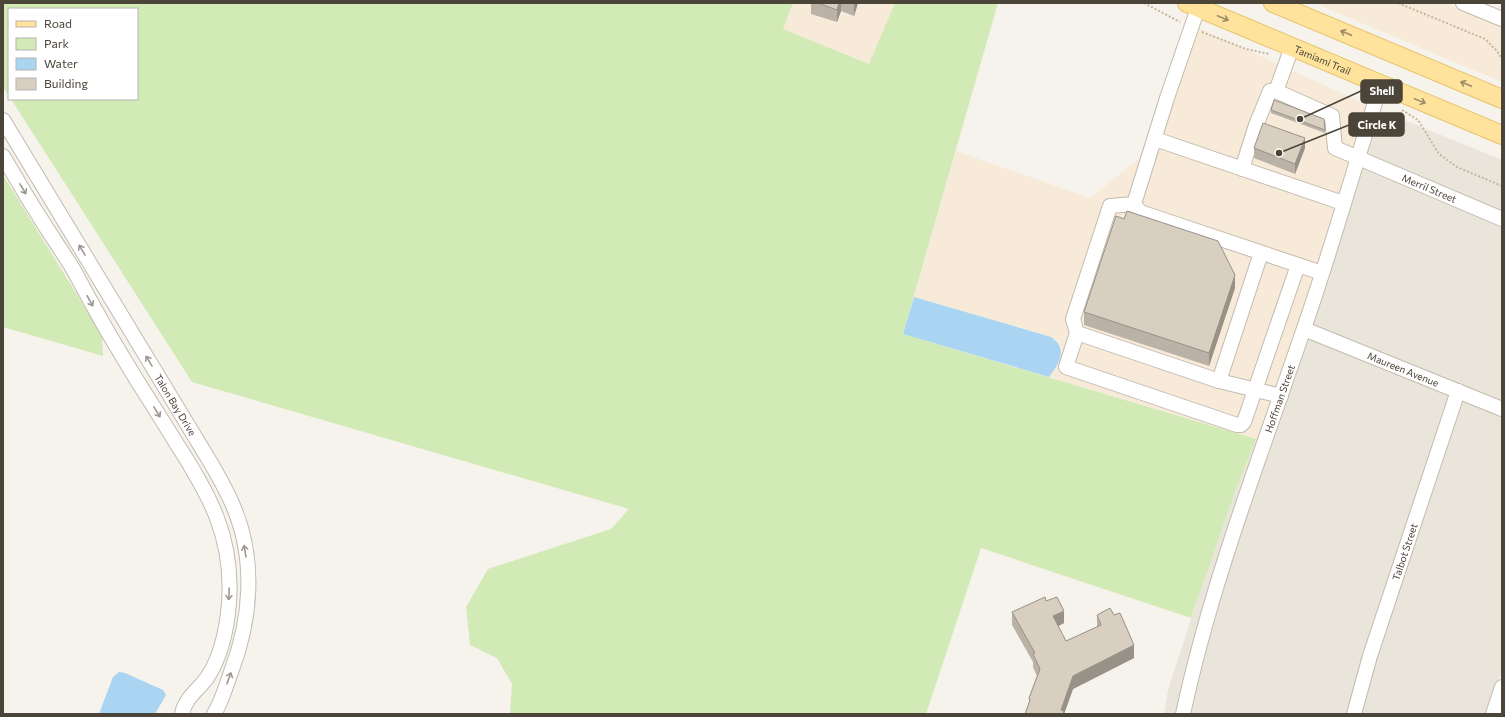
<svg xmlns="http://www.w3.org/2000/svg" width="1505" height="717" font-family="Commissioner,sans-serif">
<rect width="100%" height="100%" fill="#f6f3ec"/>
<!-- residential -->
<path fill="#eae5da" d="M1382,111L1502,160V212L1365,154Z
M1361,166L1502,226V402L1312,325Z
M1308,337L1450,395L1348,714H1189L1195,688L1218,601L1242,529Z
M1294,341L1177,714H1164L1168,690L1206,573L1236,489Z
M1461,400L1502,417V669L1487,714H1360L1375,658Z"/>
<!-- commercial -->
<path fill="#f7ead8" d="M793,3H895L870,64L783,29Z
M1314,3H1446L1502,26V82Z
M1192,25L1368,105L1299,327L1256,439L1049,377L1055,369L1061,356L1062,349L1057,340L1051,337L914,297L956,151L1090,198L1152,148Z"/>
<!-- green -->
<path fill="#d2eab5" d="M3,3H793L783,29L869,64L895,3H998L903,334L1256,439L1236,489L1191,618L981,548L926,714H510L512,684L497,658L470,645L466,607L488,569L611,529L629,509L192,382L11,99H137V9H9V96L3,87Z
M3,175L102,335L103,356L3,327Z"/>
<!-- water -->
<path fill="#a9d4f2" d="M914,297L1051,337C1069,349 1059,364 1049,377L903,334Z
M119,672L125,673L163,690L166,695L155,714H99L113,677Z"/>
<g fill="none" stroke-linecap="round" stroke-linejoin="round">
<defs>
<g id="minor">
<path d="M1463,3L1502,19"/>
<path d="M1198,8L1167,98L1134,204L1110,206L1073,319L1077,333L1219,381L1281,396"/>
<path id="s1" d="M1276,91L1332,116L1335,148L1502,219"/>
<path id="s2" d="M3,120L212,465C220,479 228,493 234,508C256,561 251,620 231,672C226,686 222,701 214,714"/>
<path d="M1155,139L1343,203"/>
<path d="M3,156C15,176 26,196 39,216C50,234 62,251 73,269C88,296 102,323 118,349C136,380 156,410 175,441C209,494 234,537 229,603C227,628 221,657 207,678C198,690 185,698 182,714"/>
<path d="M1242,169L1256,125L1270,91H1276L1292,47"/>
<path d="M1134,204L1140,212L1322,273"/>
<path id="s3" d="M1304,329L1502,409"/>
<path d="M1077,333L1066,367L1237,425H1241L1244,422L1298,265"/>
<path d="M1219,381L1261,253"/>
<path id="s4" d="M1183,714C1211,584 1259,460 1302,334C1331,252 1354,167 1381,84"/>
<path id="s5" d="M1354,714L1370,656L1458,391"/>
<path d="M1493,714L1502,687"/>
</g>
<g id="major">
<path id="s6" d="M1187,3L1502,135"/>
<path d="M1273,3L1502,99"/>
</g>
</defs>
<!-- minor casing -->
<use href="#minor" stroke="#c2bbae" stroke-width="16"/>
<!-- major casing -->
<use href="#major" stroke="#e6c16a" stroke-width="20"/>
<!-- path -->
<path stroke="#c4b79f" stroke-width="2" stroke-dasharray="2 2" stroke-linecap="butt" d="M1144,3L1180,22
M1398,3L1485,39L1497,51L1502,59
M1202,32L1246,49L1269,54
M1402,110L1418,120L1439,154L1457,167L1502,186"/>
<!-- minor -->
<use href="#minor" stroke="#fff" stroke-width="14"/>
<!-- major -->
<use href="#major" stroke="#ffe39c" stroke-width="18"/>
</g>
<!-- wall -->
<path fill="#bab2a6" d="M811,3H858L854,16L841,11L837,22L811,14Z
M1271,110L1325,130V133L1271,113Z
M1254,148H1305L1295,174L1254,158Z
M1235,288L1209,366L1084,325V312Z
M1046,601L1064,623L1058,626L1066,641L1097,627V615L1134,658L1073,689L1064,714H1025L1029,702V698L1037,676L1033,667V662L1012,625V612Z"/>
<!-- shaded-wall -->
<path fill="#979187" d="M839,3H841V11L837,22V10Z
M854,3H858L854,16Z
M1305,138V148L1295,174V164Z
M1235,275V288L1209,366V353Z
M1064,611V623L1053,629V616Z
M1134,645V658L1073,689L1064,714H1061V710L1073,676Z"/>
<!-- building -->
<path fill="#d8cfc1" stroke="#979187" d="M818,3H839L837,10Z
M1274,100L1324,119L1325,130L1271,110Z
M1263,123L1305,138L1295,164L1254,148Z
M1127,211L1218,241L1235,275L1209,353L1084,312L1116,216L1124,219Z
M1045,597L1046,601L1057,597L1064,611L1053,616L1066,641L1101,625L1097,615L1110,608L1114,615L1120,613L1134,645L1073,676L1061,710L1064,711L1063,714H1025L1030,700L1029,698L1040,669L1033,654L1035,653L1012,612Z"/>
<!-- one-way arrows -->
<defs><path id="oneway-shaft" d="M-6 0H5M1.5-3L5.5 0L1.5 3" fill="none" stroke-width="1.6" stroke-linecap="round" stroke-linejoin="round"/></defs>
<g stroke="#9c8c66">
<use href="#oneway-shaft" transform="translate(1223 18) rotate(23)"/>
<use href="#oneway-shaft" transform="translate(1346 33) rotate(-157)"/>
<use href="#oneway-shaft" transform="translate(1466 84) rotate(-157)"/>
<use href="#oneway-shaft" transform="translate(1420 101) rotate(22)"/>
</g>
<g stroke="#9c9892">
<use href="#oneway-shaft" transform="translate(23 189) rotate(59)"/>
<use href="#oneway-shaft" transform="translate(82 250) rotate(-121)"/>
<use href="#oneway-shaft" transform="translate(90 301) rotate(61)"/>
<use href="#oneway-shaft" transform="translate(149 361) rotate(-121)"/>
<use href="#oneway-shaft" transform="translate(157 412) rotate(58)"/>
<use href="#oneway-shaft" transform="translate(245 551) rotate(-100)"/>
<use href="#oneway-shaft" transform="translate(229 594) rotate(92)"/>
<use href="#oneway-shaft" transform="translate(229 678) rotate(-70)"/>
</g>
<g text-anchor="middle" stroke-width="3" stroke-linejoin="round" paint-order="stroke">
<!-- street labels -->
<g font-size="10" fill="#4b4439" stroke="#fff">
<text dy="4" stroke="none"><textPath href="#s6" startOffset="147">Tamiami Trail</textPath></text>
<text dy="4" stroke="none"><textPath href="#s1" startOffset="196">Merril Street</textPath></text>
<text dy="4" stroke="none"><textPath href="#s3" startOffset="107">Maureen Avenue</textPath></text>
<text dy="4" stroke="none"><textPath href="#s4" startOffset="330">Hoffman Street</textPath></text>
<text dy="4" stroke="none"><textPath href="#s2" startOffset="333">Talon Bay Drive</textPath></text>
<text dy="4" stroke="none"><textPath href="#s5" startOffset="170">Talbot Street</textPath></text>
</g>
</g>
<!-- callouts -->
<path fill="none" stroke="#4b4439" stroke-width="1.5" d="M1300 119L1361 91M1279 153L1349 125"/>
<g fill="#4b4439" stroke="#fff" stroke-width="1.5">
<circle cx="1300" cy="119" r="4"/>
<circle cx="1279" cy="153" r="4"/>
</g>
<g fill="#4b4439" stroke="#4b4439" stroke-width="1.5">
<rect x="1361" y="80" width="41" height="23" rx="4"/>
<rect x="1349" y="113" width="55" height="23" rx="4"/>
</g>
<g font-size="11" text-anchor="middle" font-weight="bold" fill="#fff">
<text x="1382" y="95">Shell</text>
<text x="1377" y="129">Circle K</text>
</g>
<!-- border -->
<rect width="1505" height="717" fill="none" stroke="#4b4439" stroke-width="8"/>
<!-- legend -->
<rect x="8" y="8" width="130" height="92" fill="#ffffff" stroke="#b7b4b0"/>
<rect x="16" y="21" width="20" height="6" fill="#ffe39c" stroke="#b7b4b0"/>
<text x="44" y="28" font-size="12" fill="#4b4439">Road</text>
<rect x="16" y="38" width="20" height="12" fill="#d2eab5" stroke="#b7b4b0"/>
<text x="44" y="48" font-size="12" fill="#4b4439">Park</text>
<rect x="16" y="58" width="20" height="12" fill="#a9d4f2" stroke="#b7b4b0"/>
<text x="44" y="68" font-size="12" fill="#4b4439">Water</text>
<rect x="16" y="78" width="20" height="12" fill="#d8cfc1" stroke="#b7b4b0"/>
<text x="44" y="88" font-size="12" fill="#4b4439">Building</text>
</svg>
